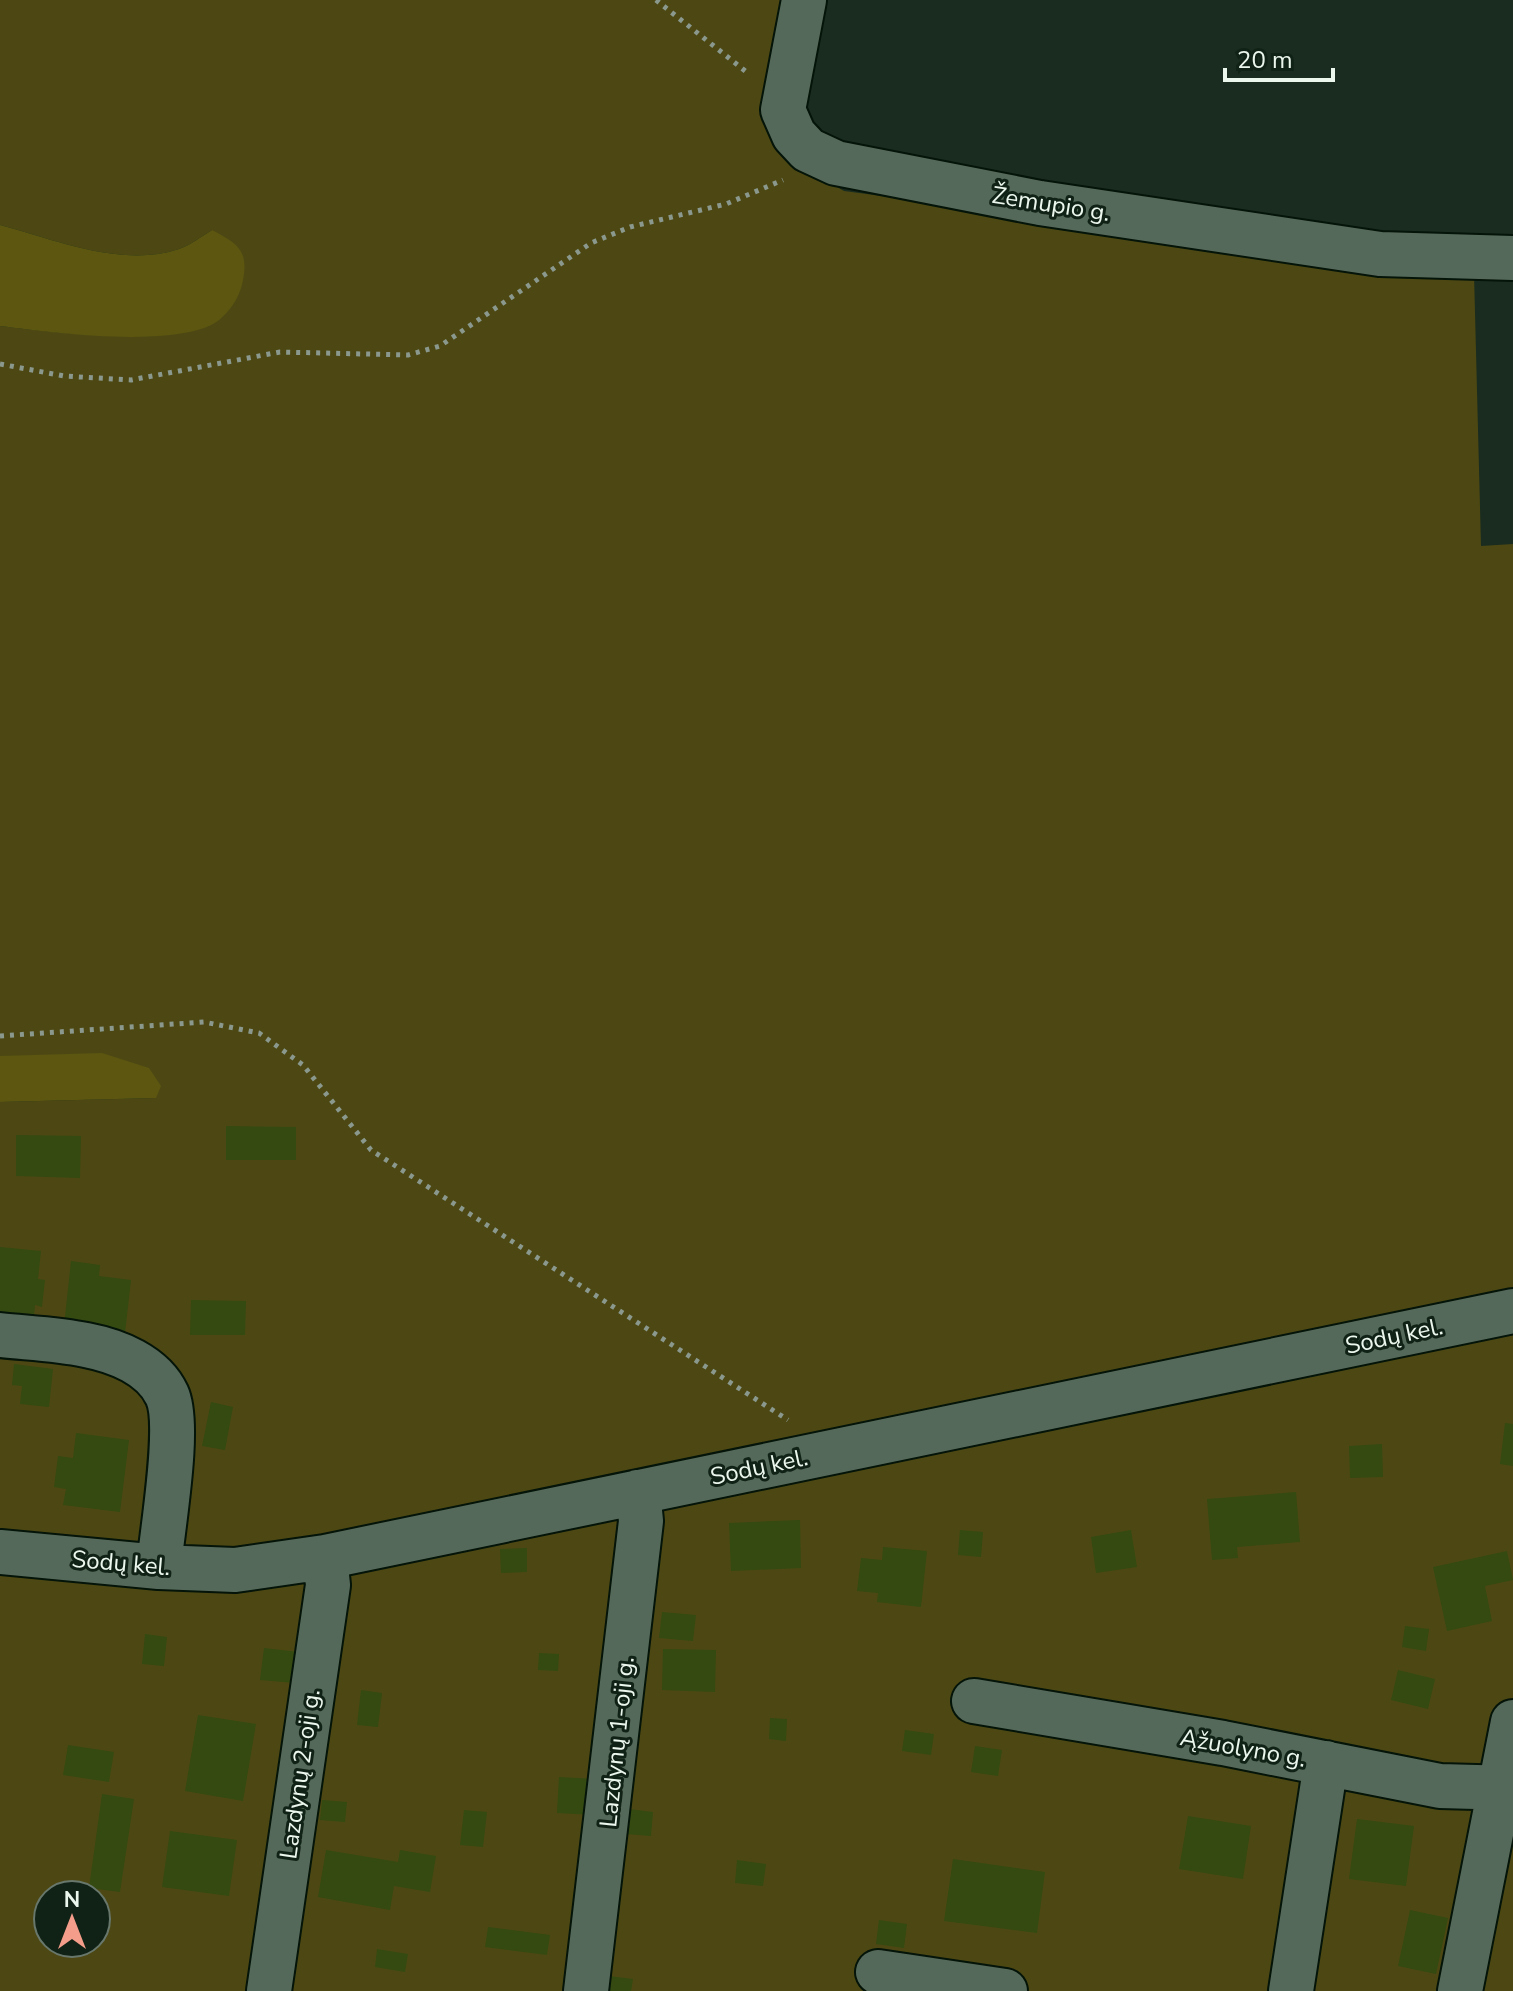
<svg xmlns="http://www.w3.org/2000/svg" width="1513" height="1991" font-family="'Nunito Sans',sans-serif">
<rect width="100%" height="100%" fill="#1a2c1f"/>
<!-- green -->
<path fill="#4d4813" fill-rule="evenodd" d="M0,0H795L790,160L844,191L1474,274L1481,546L1513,544V1289L885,1423L1513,1327V1991H0V1102L155,1098L17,1056H0V326C69,335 140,341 209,326L212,230C202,236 191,245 179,249C122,268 56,240 0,225ZM48,1895H96V1943H48Z"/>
<!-- forest -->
<path fill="#5c5611" d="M0,225C56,240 122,268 179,249C191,245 202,236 212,230C236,243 249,249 243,280C240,299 225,320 207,327C156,346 54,333 0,326Z
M102,1053L149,1068L161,1086L156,1098L0,1102V1056Z"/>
<!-- building -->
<path fill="#344a11" d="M226,1126L296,1127V1160H226Z
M16,1135L81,1136L80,1178L16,1176Z
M0,1247L41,1251L38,1279L45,1280L42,1307L35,1305L34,1317L0,1313Z
M71,1261L100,1265L99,1276L131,1280L124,1342L63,1335Z
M191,1300L246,1301L245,1335H190Z
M14,1364L53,1369L49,1407L20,1404L22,1386L12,1385Z
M211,1402L233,1407L225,1450L202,1446Z
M1505,1423L1513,1424V1466L1500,1464Z
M76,1433L129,1440L120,1512L63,1505L66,1489L54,1487L58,1456L73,1458Z
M1382,1444L1383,1477L1350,1478L1349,1446Z
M1296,1492L1300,1542L1237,1547L1238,1558L1212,1560L1207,1499Z
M800,1520L801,1568L731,1571L729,1523Z
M960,1530L983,1532L981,1557L958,1555Z
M1131,1530L1137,1567L1096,1573L1091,1537Z
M883,1547L927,1551L921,1607L877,1602L878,1593L857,1591L861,1558L882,1560Z
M527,1548V1572L501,1573L500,1549Z
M1507,1551L1513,1580L1485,1586L1492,1621L1447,1631L1433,1567Z
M662,1612L696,1615L693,1641L659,1638Z
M1405,1626L1429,1629L1426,1651L1402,1647Z
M145,1634L167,1637L164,1666L142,1664Z
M264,1648L299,1652L295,1683L260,1680Z
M663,1649L716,1650L715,1692L662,1690Z
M539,1653L559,1654L558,1671L538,1670Z
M1398,1670L1435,1679L1428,1709L1391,1700Z
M361,1690L382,1693L378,1727L357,1725Z
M198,1715L256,1724L243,1801L185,1791Z
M770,1718L787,1719L786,1741L769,1739Z
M905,1730L934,1734L931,1755L902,1751Z
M68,1745L114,1752L109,1782L63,1775Z
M975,1746L1002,1750L998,1776L971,1772Z
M559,1777L596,1779L593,1815L557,1813Z
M102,1794L134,1799L120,1892L89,1888Z
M322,1800L347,1802L345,1822L320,1820Z
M629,1809L653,1812L651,1836L626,1834Z
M464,1810L487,1812L483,1847L460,1845Z
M1188,1816L1251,1826L1243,1879L1179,1869Z
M1357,1819L1414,1826L1406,1886L1349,1879Z
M170,1831L237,1840L229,1896L162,1887Z
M326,1850L398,1862L400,1850L436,1856L430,1892L394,1886L390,1910L318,1897Z
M953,1859L1045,1872L1037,1933L944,1921Z
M737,1860L766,1864L763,1886L735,1883Z
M1410,1910L1448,1918L1436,1974L1398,1966Z
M879,1920L907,1924L904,1948L876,1944Z
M488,1927L550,1935L547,1955L485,1947Z
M377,1949L408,1954L405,1972L375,1967Z
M609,1976L633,1979L631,1991H607Z"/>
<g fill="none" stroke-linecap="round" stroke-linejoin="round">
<defs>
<path id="minor" d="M804,0L783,110L794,135L808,150L836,163L1040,203L1380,254L1513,258
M0,1335C28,1338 58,1339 86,1345C117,1351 153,1365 167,1395C181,1425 162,1530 159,1567
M0,1552L159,1567L235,1570L325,1557L1513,1311
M974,1701L1223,1743L1440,1786L1513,1788
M878,1972L1005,1991
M269,1991L328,1585L325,1557
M586,1991L641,1521L638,1492
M1291,1991L1326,1763
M1460,1991L1513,1722"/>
</defs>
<!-- minor casing -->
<use href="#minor" stroke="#041408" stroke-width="48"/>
<!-- path -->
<path stroke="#8a988d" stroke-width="5" stroke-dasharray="4 6" stroke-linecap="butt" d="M656,0L749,74
M0,364L64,376L131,380L280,352L408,355L440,346L591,243L630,227L726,204L783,180
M0,1036L204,1022L259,1033L303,1065L371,1150L788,1420"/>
<!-- minor -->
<use href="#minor" stroke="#55695a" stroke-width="44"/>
</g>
<g text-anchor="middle" stroke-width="6" stroke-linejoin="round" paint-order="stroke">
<!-- street labels -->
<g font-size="24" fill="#ebf6ed" stroke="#102215">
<text transform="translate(1051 204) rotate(9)" y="8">Žemupio g.</text>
<text transform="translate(1394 1336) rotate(-12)" y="8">Sodų kel.</text>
<text transform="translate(759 1467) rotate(-12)" y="8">Sodų kel.</text>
<text transform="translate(121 1563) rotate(5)" y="8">Sodų kel.</text>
<text transform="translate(617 1742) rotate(-84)" y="8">Lazdynų 1-oji g.</text>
<text transform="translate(1243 1748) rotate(10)" y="8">Ąžuolyno g.</text>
<text transform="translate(300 1774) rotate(-82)" y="8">Lazdynų 2-oji g.</text>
</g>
</g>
<!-- north arrow -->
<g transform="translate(72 1919)"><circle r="38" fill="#102215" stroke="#68776b" stroke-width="2"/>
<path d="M0-6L14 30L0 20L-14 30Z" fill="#f49d8b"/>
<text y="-12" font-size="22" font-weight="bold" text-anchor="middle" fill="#ebf6ed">N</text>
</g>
<!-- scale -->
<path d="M1225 68v12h108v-12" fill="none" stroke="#ebf6ed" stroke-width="4"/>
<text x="1237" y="68" font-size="24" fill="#ebf6ed" stroke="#102215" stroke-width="6" paint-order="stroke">20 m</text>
</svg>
